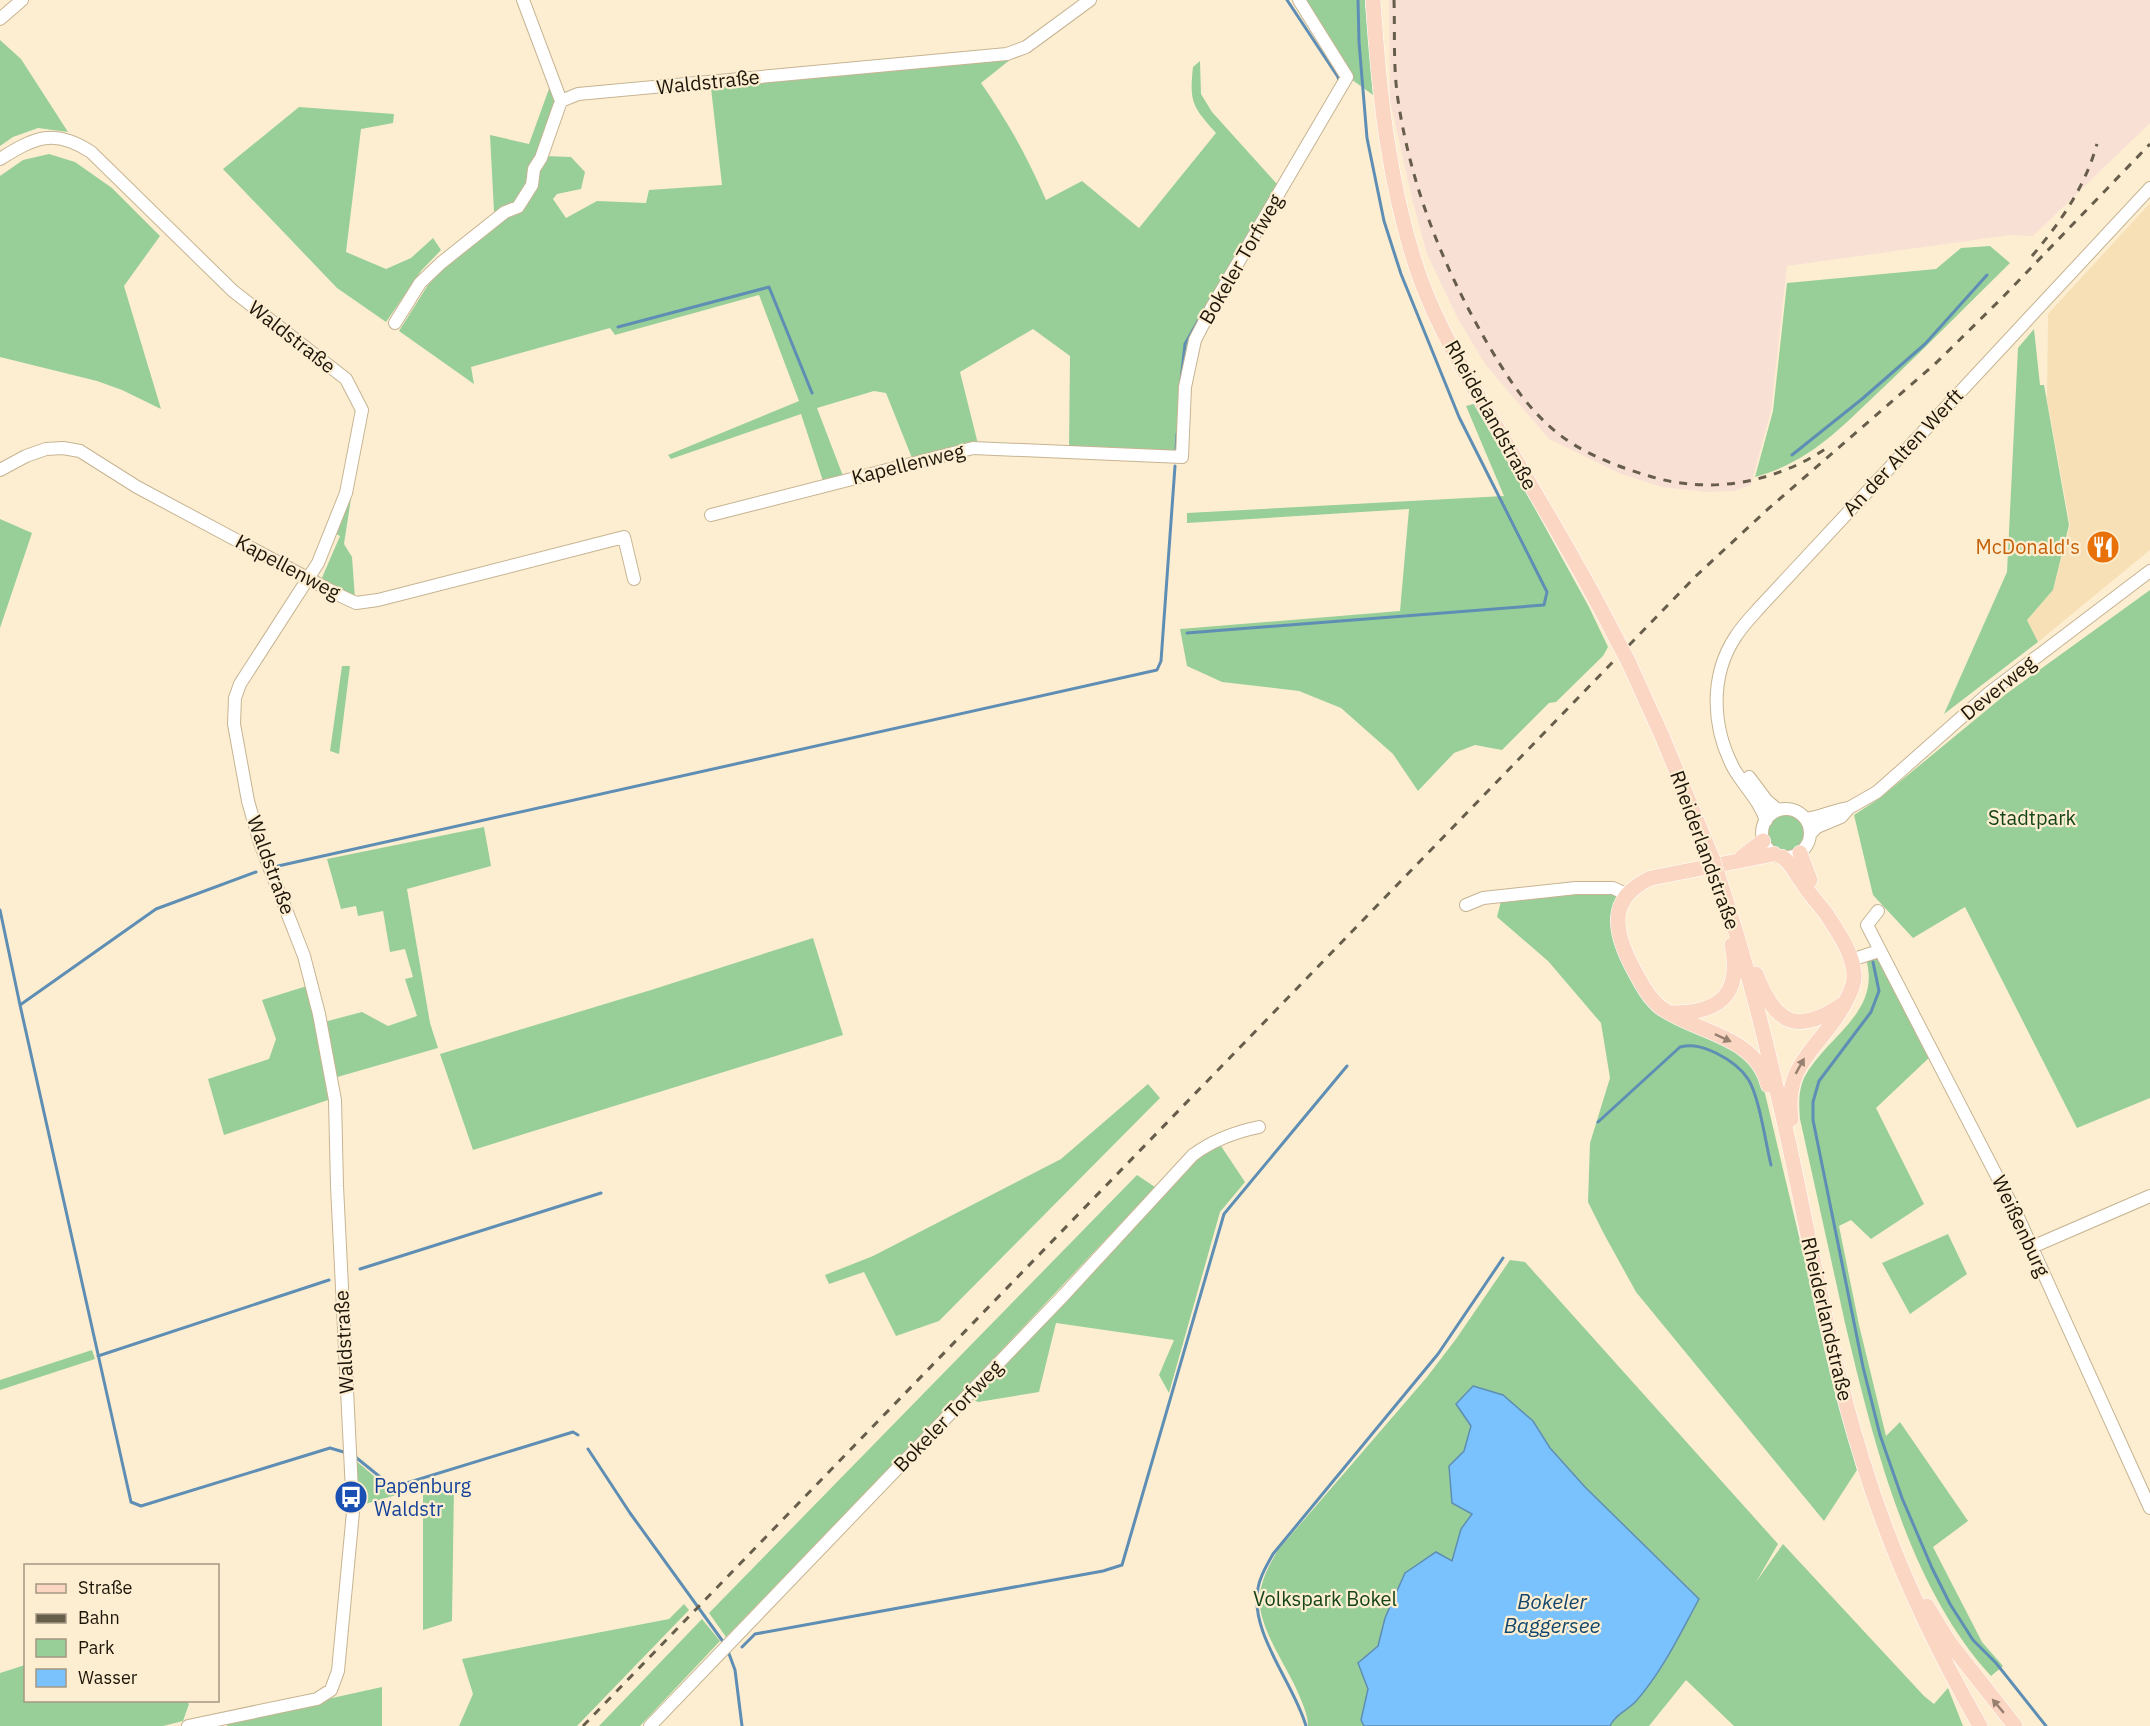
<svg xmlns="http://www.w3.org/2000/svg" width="2150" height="1726" font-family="'IBM Plex Sans',sans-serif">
<rect width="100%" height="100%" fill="#fdeed2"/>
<!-- built -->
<path fill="#f7e0b6" d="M2150,203V550L2038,642L2027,620L2053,590L2070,525L2047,399L2048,314Z"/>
<!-- industrial -->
<path fill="#f8e0d5" d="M1389,0H2150V123L2033,236L2010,235L1787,266L1771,410L1751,485L1734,491L1706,492L1662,487L1621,474L1549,439L1485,364L1457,317L1427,254L1412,199L1390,100Z"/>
<!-- green -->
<path fill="#98cf99" d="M1301,0H1365L1373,95L1351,79Z
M0,40L21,59L68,132L38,128L13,137L0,146Z
M1011,59L981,83C1008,122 1027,156 1046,200L1082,181L1139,228L1216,133C1193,107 1189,103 1193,67L1200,61L1201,94L1212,112L1277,184L1191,338L1179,454L1069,449L1070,356L1033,329L960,372L978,444L912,458L886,393L874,391L817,408L843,476L823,481L801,414L671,459L668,455L799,401L759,295L615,335L610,328L471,367L474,384L399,331L428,285L453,259L506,216L546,156L571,157L585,172L581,189L557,194L553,199L566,218L597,201L646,203L649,190L722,185L711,88Z
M550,86L555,102L528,184L515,204L494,212L490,135L529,144Z
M299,107L394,114L393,123L361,129L346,252L386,269L411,258L433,238L441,250L421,271L386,322L337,288L223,169Z
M49,154L75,162L112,188L160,236L124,286L161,409L122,390L97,381L0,357V176L23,160Z
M1990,246L2010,263C1968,304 1927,346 1885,386C1843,425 1813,461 1755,477L1773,411L1787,283L1936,269L1961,248Z
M2034,329L2040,385H2044L2069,525L2053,590L2027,620L2038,642L1944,714L2007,572L2018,348Z
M1477,403L1589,607L1608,647L1603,656L1556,702L1549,703L1502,750L1475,745L1454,753L1418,791L1393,754L1341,708L1299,691L1222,682L1187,666L1180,629L1400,611L1409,509L1187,523V513L1504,496L1466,406Z
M352,492L344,544L352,557L355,598L321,580L340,536L335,533Z
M0,519L32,533L0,628Z
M2150,590V1098L2077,1128L1965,907L1913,938L1873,895L1854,815L1880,798L2006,694Z
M342,666H350L339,754L330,751Z
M1768 833a18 18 0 1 1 36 0a18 18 0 1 1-36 0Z
M484,827L491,866L407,889L430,1023L438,1048L334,1078L324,1022L362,1012L388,1026L417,1016L405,979L413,977L405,949L390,952L383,911L358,916L356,906L341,909L327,859Z
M1601,891L1613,893L1619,898L1612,915L1611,929L1614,943L1644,1000L1742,1054L1762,1081L1837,1396L1857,1470L1824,1521L1636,1292L1604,1234L1588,1202L1590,1143L1610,1078L1601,1023L1548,961L1497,917L1501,901Z
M813,938L843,1035L473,1150L440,1054L651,990Z
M1879,958L1932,1055L1876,1108L1924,1204L1871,1239L1851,1220L1839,1226L1859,1325L1886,1436L1900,1422L1968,1521L1933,1547L1982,1642L2003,1666L1991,1676C1908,1586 1873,1440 1845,1323C1830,1255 1815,1187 1800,1119C1799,1105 1798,1091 1804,1078C1825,1037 1882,1013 1866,959Z
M307,986L331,1099L224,1135L208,1079L269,1059L276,1039L262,1000Z
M1148,1084L1160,1098L939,1321L896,1336L864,1272L829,1284L825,1275L873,1256L1061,1159Z
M1219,1143L1245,1182L1220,1212L1169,1393L1159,1375L1174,1340L1056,1323L1039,1392L978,1402L972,1399L1196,1158Z
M1137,1175L1155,1187L946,1409L726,1637L709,1613Z
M1948,1234L1967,1274L1910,1314L1882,1263Z
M1510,1260L1525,1262L1778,1544L1756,1582L1783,1544L1924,1696L1934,1704L1948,1688L1963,1726H1734L1686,1680L1649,1726H1610C1615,1714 1629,1710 1637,1700C1663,1670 1680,1634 1699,1598L1585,1487L1550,1448L1533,1421L1503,1395L1471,1426L1464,1451L1472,1514L1461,1529L1452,1561L1385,1618L1378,1646L1358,1663L1368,1689L1361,1719L1364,1726H1308C1308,1715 1303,1705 1299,1695C1287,1665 1252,1621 1261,1588C1264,1574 1271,1562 1278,1550L1427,1377L1456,1339Z
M92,1350L95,1359L0,1390V1380Z
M355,1460L388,1488L403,1493L358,1506Z
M454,1485L452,1621L423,1630V1495Z
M684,1604L689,1610L577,1726H459L473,1694L462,1659L669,1619Z
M702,1619L720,1641L640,1726H599Z
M25,1665L26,1700H185L189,1704L183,1721L163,1726H0V1673Z
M382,1687V1726H227L228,1721Z"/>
<!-- water -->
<path fill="#7ac2fd" stroke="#5e8eb4" stroke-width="1.5" d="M1473,1386L1503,1395L1533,1421L1550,1448L1585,1487L1699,1599C1680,1634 1663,1670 1637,1700C1629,1710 1615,1714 1610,1726H1364L1361,1720L1368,1689L1358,1663L1378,1646L1385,1618L1405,1573L1436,1552L1452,1561L1461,1529L1472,1514L1452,1503L1449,1466L1464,1451L1471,1426L1456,1404Z"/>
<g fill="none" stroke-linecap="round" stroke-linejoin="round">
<!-- stream -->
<path stroke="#5e8eb4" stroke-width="3" d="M1287,0L1338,77L1339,82
M618,327L769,287L812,393
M1181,380L1185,344L1198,321
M1176,449L1177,434
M1792,455L1862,399L1925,344L1987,275
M1187,633L1544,605L1547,592L1459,417L1401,274L1384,221L1367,138L1359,42L1358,0
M278,866L1157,670L1161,661L1175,466
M0,910L20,1005L131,1502L141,1506L330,1448L347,1453
M1873,962L1879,991L1871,1012L1819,1081L1813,1102V1120L1863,1367L1880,1435L1902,1498L1932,1568L1950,1604L1973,1640L1996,1663L2046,1726
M20,1005L156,909L256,872
M1598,1122L1680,1047C1694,1044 1703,1047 1716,1053C1728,1059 1741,1068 1748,1079C1759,1095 1766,1145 1771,1165
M360,1269L601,1193
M98,1356L329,1280
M588,1449L630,1513L724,1643
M353,1455L390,1485H400L573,1432L578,1435
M742,1647L755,1634L1103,1571L1122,1565L1224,1214L1347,1066
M728,1651L735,1670L742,1726
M1306,1726C1294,1683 1249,1633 1258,1588C1260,1575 1267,1565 1273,1554L1438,1354L1503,1258"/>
<defs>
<path id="minor" d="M523,0L561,101
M0,19L22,0
M0,159C35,137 54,128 91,152L233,291L346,379L362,410L346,493L318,563L240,684L235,698L234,724L248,801L260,843L304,956L319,1014L335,1100L337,1186L353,1512L338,1671L331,1690L317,1699L188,1726
M395,323L420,283L441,263L505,212L518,207L532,185L534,169L541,158L561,101L578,94L1007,54L1026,47L1090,0
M0,470L26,456L46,449L63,448L80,451L137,487L341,596L356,603L378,600L624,537L634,579
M711,515L973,448L1182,457L1185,387L1195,340L1212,307L1347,77L1299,0
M1749,777L1767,801L1778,810
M1762 833a24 24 0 1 1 48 0a24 24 0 1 1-48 0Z
M1806,819C1821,817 1834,810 1849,808
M1766,821C1760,801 1744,786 1734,769C1712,728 1709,676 1736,636C1743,625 1752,616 1760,607L2150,188
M1811,833L1817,827L1841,817L1849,808L1877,792L1989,693L2150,571
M1466,905L1483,898L1576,888H1613L1628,895
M1878,911L1867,925L2018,1217L2150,1508
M1851,960L1879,951
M2032,1247L2150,1196
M650,1726L1063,1296L1193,1155C1213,1140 1235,1132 1259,1127"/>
<path id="major" d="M1373,0C1379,94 1389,189 1420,278C1439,330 1469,380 1497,428C1538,498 1581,569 1618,642
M1628,661L1662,736L1713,860
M1800,853L1810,880
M1742,857L1763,841
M1782,857C1792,864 1795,873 1802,882C1809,894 1819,904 1827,915C1838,932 1852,952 1854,973C1855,984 1850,993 1845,1003C1822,1047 1783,1062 1791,1119
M1717,873C1747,961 1769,1053 1789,1144C1812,1250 1830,1358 1863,1462C1891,1554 1932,1642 1980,1726
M1756,974C1775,1024 1797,1036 1843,1004
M1673,1013C1720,1013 1742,994 1732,945
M1768,1085C1756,1035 1695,1033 1660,1007C1648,997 1641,983 1634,970C1614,933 1606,898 1651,878L1774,854
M1927,1606L1949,1642L2015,1726"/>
</defs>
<!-- minor casing -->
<use href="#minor" stroke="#c6b492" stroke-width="14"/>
<!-- major casing -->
<use href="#major" stroke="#fff" stroke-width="16"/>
<!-- minor -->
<use href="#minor" stroke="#fff" stroke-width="12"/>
<!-- major -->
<use href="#major" stroke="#fad6c3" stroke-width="15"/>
<!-- rail -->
<path stroke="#665d4b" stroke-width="3" stroke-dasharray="8 8" stroke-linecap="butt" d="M1394,0C1395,33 1393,67 1398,100C1411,187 1443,266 1486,341C1506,375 1525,406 1555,431C1581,453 1616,466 1649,476C1711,495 1776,483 1830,446
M2032,256C2060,223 2085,187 2097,144
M583,1726L1697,575L1768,509L1935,364L2001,299L2150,144"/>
<defs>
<path id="major-bridge" d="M1618,642L1628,661
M1713,860L1717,873"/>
</defs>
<!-- major-bridge casing -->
<use href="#major-bridge" stroke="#fff" stroke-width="16" stroke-linecap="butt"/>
<!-- major-bridge -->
<use href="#major-bridge" stroke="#fad6c3" stroke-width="15"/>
</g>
<!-- one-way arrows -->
<defs><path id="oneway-solid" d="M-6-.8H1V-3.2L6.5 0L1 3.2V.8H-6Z" transform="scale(1.5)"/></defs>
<g fill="#97806f">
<use href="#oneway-solid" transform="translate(1723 1038) rotate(25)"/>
<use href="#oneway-solid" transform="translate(1800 1066) rotate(-61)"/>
<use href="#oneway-solid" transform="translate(1998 1706) rotate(-130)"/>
</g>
<!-- icons -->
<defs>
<symbol id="restaurant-disc" viewBox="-11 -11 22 22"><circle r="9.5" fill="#e8710a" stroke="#fdeed2"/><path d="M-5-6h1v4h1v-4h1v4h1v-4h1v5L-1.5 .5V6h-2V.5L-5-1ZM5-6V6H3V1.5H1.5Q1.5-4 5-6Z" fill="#fff"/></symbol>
<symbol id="bus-disc" viewBox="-11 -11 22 22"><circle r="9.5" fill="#1a4fb4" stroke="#fdeed2"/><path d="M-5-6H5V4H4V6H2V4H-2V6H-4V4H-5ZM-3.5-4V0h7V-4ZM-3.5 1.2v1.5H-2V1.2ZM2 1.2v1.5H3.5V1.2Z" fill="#fff"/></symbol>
</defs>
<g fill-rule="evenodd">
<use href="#restaurant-disc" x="2084" y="528" width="38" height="38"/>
<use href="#bus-disc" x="332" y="1478" width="38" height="38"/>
</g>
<g text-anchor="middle" stroke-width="4.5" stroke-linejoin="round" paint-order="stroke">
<!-- street labels -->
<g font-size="20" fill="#1d1609" stroke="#fdeed2">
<text transform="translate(708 82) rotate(-6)" y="7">Waldstraße</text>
<text transform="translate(1241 259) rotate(-60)" y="7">Bokeler Torfweg</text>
<text transform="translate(292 337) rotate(38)" y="7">Waldstraße</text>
<text transform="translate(1491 415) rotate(61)" y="7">Rheiderlandstraße</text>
<text transform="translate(1903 452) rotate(-47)" y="7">An der Alten Werft</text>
<text transform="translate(908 464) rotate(-14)" y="7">Kapellenweg</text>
<text transform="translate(288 567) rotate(28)" y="7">Kapellenweg</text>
<text transform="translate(1998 688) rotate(-39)" y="7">Deverweg</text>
<text transform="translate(1705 850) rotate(70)" y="7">Rheiderlandstraße</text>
<text transform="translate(271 865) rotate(70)" y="7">Waldstraße</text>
<text transform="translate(2021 1226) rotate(65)" y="7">Weißenburg</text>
<text transform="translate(1827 1319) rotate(77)" y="7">Rheiderlandstraße</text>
<text transform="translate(344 1342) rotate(-93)" y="7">Waldstraße</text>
<text transform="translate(948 1416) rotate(-46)" y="7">Bokeler Torfweg</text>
</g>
<!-- food labels -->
<g font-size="20" fill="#c56008" stroke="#fdeed2" text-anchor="end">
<text x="2080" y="554">McDonald's</text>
</g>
<!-- park labels -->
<g font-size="20" fill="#16441a" stroke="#fdeed2">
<text x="2032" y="825">Stadtpark</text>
<text x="1325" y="1606">Volkspark Bokel</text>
</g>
<!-- transit labels -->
<g font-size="20" fill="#164399" stroke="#fdeed2" text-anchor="start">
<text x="374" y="1493">Papenburg<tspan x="374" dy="23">Waldstr</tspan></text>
</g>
<!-- water labels -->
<g font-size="21" font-style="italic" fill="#12476d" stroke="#fdeed2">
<text x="1552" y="1609">Bokeler<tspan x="1552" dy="24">Baggersee</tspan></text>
</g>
</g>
<!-- legend -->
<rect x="24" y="1564" width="195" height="138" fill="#fdeed2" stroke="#a39882" stroke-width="1.5"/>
<rect x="36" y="1584" width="30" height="9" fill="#fad6c3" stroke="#a39882" stroke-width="1.5"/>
<text x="78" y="1594" font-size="18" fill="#1d1609">Straße</text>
<rect x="36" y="1614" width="30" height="9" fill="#665d4b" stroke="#a39882" stroke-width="1.5"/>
<text x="78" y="1624" font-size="18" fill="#1d1609">Bahn</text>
<rect x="36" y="1639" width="30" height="18" fill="#98cf99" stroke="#a39882" stroke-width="1.5"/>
<text x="78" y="1654" font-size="18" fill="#1d1609">Park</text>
<rect x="36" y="1669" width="30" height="18" fill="#7ac2fd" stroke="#a39882" stroke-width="1.5"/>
<text x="78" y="1684" font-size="18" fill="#1d1609">Wasser</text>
</svg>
